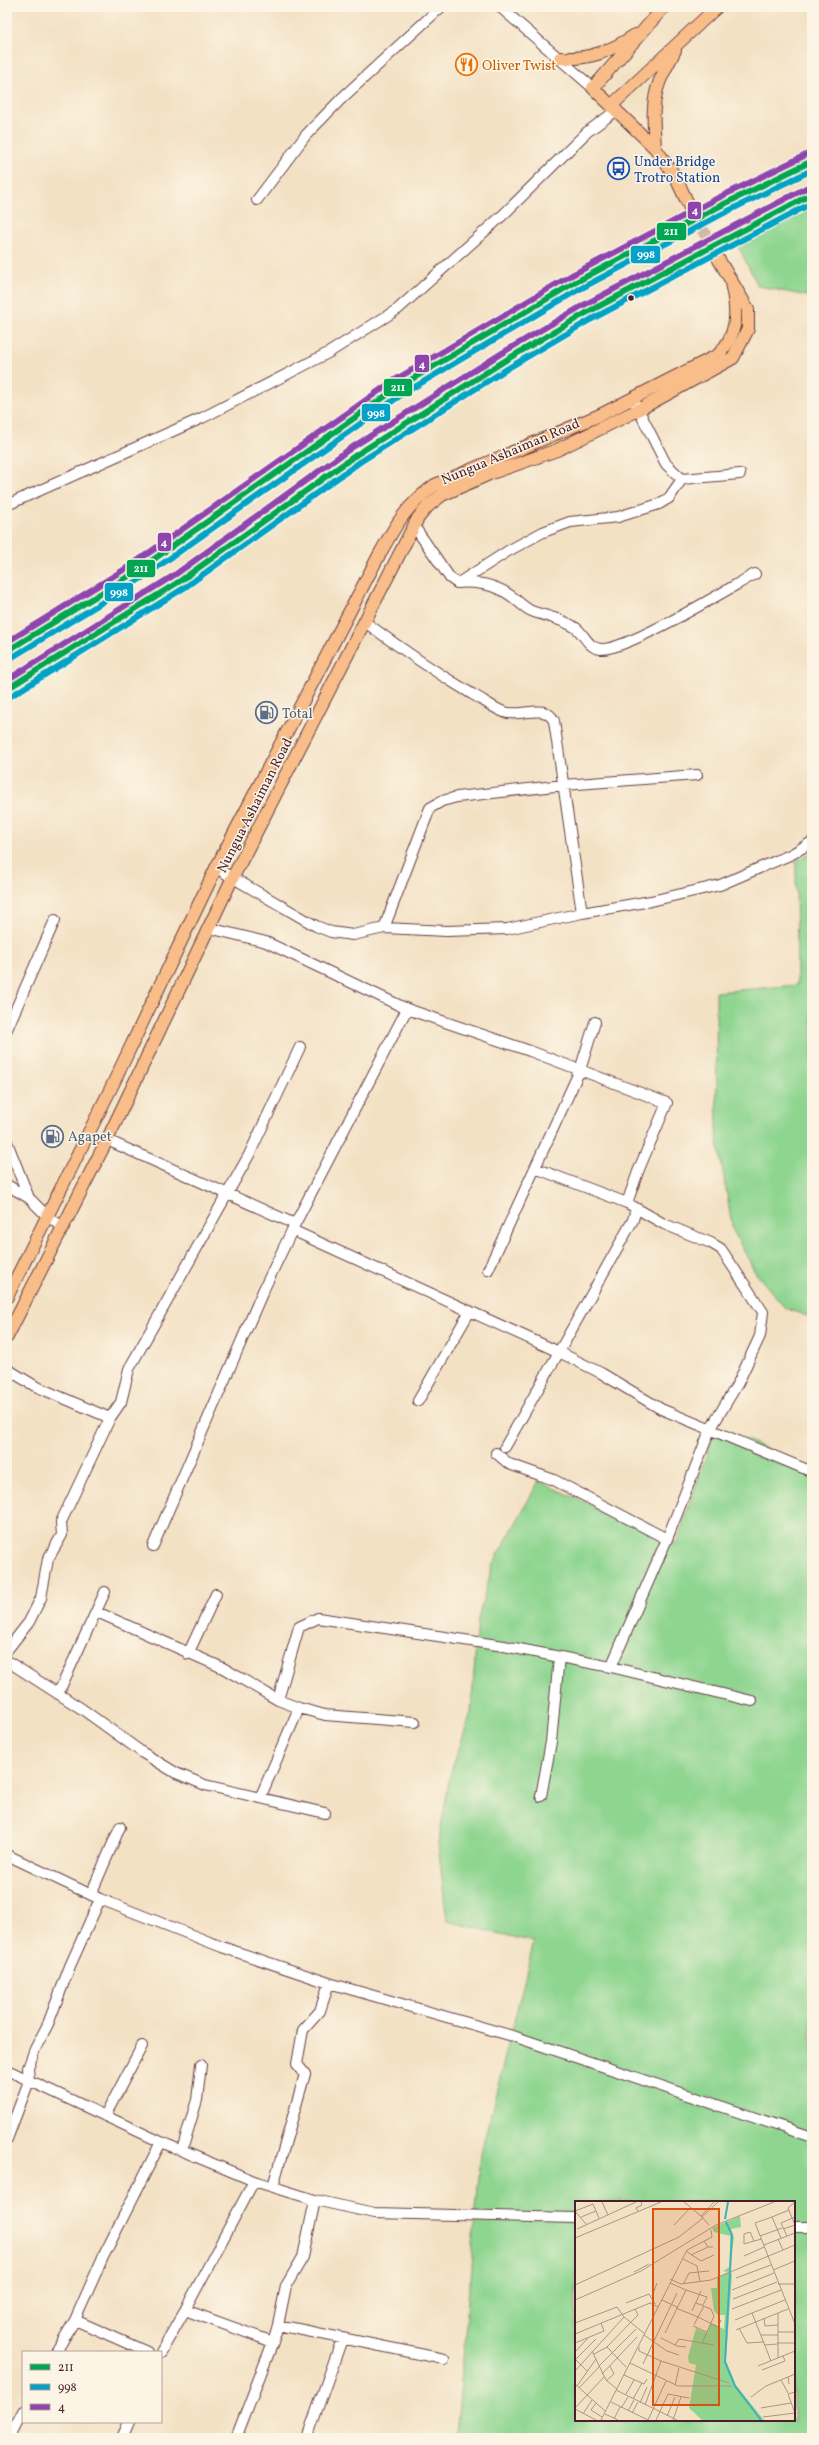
<svg xmlns="http://www.w3.org/2000/svg" width="819" height="2445" font-family="Vollkorn,serif">
<rect width="100%" height="100%" fill="#fcf5e5"/>
<filter id="ink" filterUnits="userSpaceOnUse"><feTurbulence type="fractalNoise" baseFrequency=".025" numOctaves="2"/><feDisplacementMap in="SourceGraphic" scale="8" xChannelSelector="R" yChannelSelector="G"/><feConvolveMatrix kernelMatrix="1 2 1 2 8 2 1 2 1" color-interpolation-filters="sRGB"/></filter>
<filter id="wash" filterUnits="userSpaceOnUse"><feTurbulence type="fractalNoise" baseFrequency=".012" numOctaves="4" result="noise"/><feDisplacementMap in="SourceGraphic" scale="16" xChannelSelector="R" yChannelSelector="G"/><feGaussianBlur stdDeviation="0.9" result="paint"/><feColorMatrix in="noise" values="0 0 0 0 0 0 0 0 0 0 0 0 0 0 0 0 0 1.4 0 .05"/><feComposite in="paint" operator="in"/></filter>
<g filter="url(#wash)">
<rect width="100%" height="100%" fill="#f3e1c4"/>
<!-- green -->
<path fill="#8ed590" stroke="#6c7a5e" fill-rule="evenodd" d="M812,200V297L758,286L734,238Z
M812,852V1318L785,1308L755,1272L733,1230L717,1137L716,992L797,985L796,861Z
M716,1426L812,1470V2438H456L481,2153L534,1942L447,1921L438,1844L450,1775L471,1713L478,1618L493,1564L539,1481L676,1544ZM576,2202H794V2420H576Z"/>
</g>
<g filter="url(#ink)">
<g fill="none" stroke-linecap="round" stroke-linejoin="round">
<!-- major-tunnel -->
<path stroke="#d1baa5" stroke-width="12" stroke-dasharray="12 6" stroke-linecap="butt" d="M692,210L719,260"/>
<defs>
<path id="minor" d="M500,7L593,88
M257,200L306,135L342,98L441,7
M633,399L666,464L682,479L740,474
M7,505L202,418L328,353L398,309L504,214L587,132L617,110
M414,526L450,578L457,583C479,581 497,585 514,598C520,603 527,610 534,612C549,617 563,619 576,628C585,635 588,648 601,649C628,650 726,590 755,574
M460,582L508,551L543,532L570,522L618,517L659,504L669,498L682,479
M365,622C400,648 435,672 472,694C482,699 493,708 504,712C521,718 545,702 554,721L582,913
M216,868L316,926L331,932L353,935L384,928L447,931L507,929L582,913L651,901L720,885L792,854L812,842
M384,928L430,808L442,801L457,797L564,785L697,775
M407,1009L530,1051L667,1103L639,1169L627,1203
M7,1029L55,920
M107,1140L295,1224
M7,1142L29,1198
M7,1185L29,1198L47,1216L63,1227
M636,1208L633,1220L559,1352L601,1373L661,1409L810,1471L812,1466
M292,1230L559,1352L505,1447
M488,1270L580,1070L595,1022
M7,1369L35,1386L110,1418
M418,1401L470,1311
M496,1453L509,1464L554,1480L667,1539L710,1430L738,1383L760,1336L763,1312L721,1249L711,1243L664,1224L627,1203L535,1168
M153,1546L263,1291L295,1224L407,1009L266,942L209,928
M97,1612L223,1668L278,1700L299,1708L325,1715L415,1722
M7,1650L29,1622L41,1598L48,1559L62,1535L61,1522L110,1418L121,1402L129,1369L249,1155L300,1047
M188,1654L216,1594
M7,1661L82,1709L143,1753L176,1773L205,1785L325,1813
M611,1667L752,1701
M58,1694L105,1592
M278,1700L299,1627L318,1618L504,1646L611,1667L667,1539
M541,1796L551,1742L559,1657
M260,1798L299,1708
M7,1855L100,1899L222,1947L329,1983L516,2037L812,2137
M91,1894L120,1827
M7,2070L161,2142L254,2181L315,2200L374,2213L576,2218
M105,2116L142,2046
M7,2139L29,2081L28,2068L35,2049L48,2024L70,1966L100,1899
M182,2150L197,2100L201,2065
M273,2186L305,2074L297,2064L303,2030L320,2011L329,1983
M794,2227H812
M185,2310L254,2181
M75,2320L147,2352
M278,2325L286,2286L303,2257L315,2200
M56,2352L75,2320L103,2257L161,2142
M161,2352L185,2310L273,2342L278,2325L444,2359
M9,2438L23,2411
M122,2438L129,2422
M236,2438L273,2342
M307,2438L342,2339"/>
<path id="major" d="M664,7L593,88L655,148L675,176L690,208
M560,58C589,60 611,51 635,35
M612,105L717,7
M655,148C654,127 651,104 659,83C663,72 670,61 675,50
M7,1297L112,1086L216,868L377,559C394,528 405,506 435,485L600,415L718,355C737,336 738,314 732,288
M7,1337L107,1140L233,877L418,518L428,506L442,495L489,474L557,450L638,410L733,358L748,329V309L719,260"/>
<path id="highway" d="M7,651L137,571L397,388L574,283L718,207L812,161
M7,689L180,581L356,455L506,360L586,313L812,194"/>
</defs>
<!-- minor casing -->
<use href="#minor" stroke="#633c42" stroke-width="12"/>
<!-- major casing -->
<use href="#major" stroke="#633c42" stroke-width="14"/>
<!-- highway casing -->
<use href="#highway" stroke="#633c42" stroke-width="16"/>
<!-- minor -->
<use href="#minor" stroke="#fff" stroke-width="10"/>
<!-- major -->
<use href="#major" stroke="#f8bd89" stroke-width="12"/>
<!-- highway -->
<use href="#highway" stroke="#f8bd89" stroke-width="14"/>
<defs>
<path id="bus-1" d="M7,651L137,571L397,388L574,283L718,207L812,161
M7,689L180,581L356,455L506,360L586,313L812,194"/>
<path id="bus-2" d="M11,658L142,578L401,395L578,290L722,214L812,170
M11,696L184,588L360,462L510,367L590,320L812,203"/>
<path id="bus-3" d="M7,642L133,564L393,381L570,276L714,200L808,154
M7,680L176,574L351,448L502,353L582,306L808,187"/>
</defs>
<!-- bus-1 casing -->
<use href="#bus-1" stroke="#fcf5e5" stroke-width="9"/>
<!-- bus-2 casing -->
<use href="#bus-2" stroke="#fcf5e5" stroke-width="9"/>
<!-- bus-3 casing -->
<use href="#bus-3" stroke="#fcf5e5" stroke-width="9"/>
<!-- bus-1 -->
<use href="#bus-1" stroke="#00a651" stroke-width="6"/>
<!-- bus-2 -->
<use href="#bus-2" stroke="#04a2c6" stroke-width="6"/>
<!-- bus-3 -->
<use href="#bus-3" stroke="#8e44ad" stroke-width="6"/>
</g>
</g>
<!-- icons -->
<defs>
<symbol id="restaurant-ring" viewBox="-11 -11 22 22"><circle r="9.5" fill="#fcf5e5" stroke="#e8710a" stroke-width="1.5"/><path d="M-5-6h1v4h1v-4h1v4h1v-4h1v5L-1.5 .5V6h-2V.5L-5-1ZM5-6V6H3V1.5H1.5Q1.5-4 5-6Z" fill="#e8710a"/></symbol>
<symbol id="bus-ring" viewBox="-11 -11 22 22"><circle r="9.5" fill="#fcf5e5" stroke="#1a4fb4" stroke-width="1.5"/><path d="M-5-6H5V4H4V6H2V4H-2V6H-4V4H-5ZM-3.5-4V0h7V-4ZM-3.5 1.2v1.5H-2V1.2ZM2 1.2v1.5H3.5V1.2Z" fill="#1a4fb4"/></symbol>
<symbol id="fuel-ring" viewBox="-11 -11 22 22"><circle r="9.5" fill="#fcf5e5" stroke="#5c6f8a" stroke-width="1.5"/><path d="M-5.5-6h7V0h2V4h1.3V-2.5L3-4.5l.8-.8L6-3V5H2.5V1h-1V6h-7ZM-4.2-4.7v3.2H.2V-4.7Z" fill="#5c6f8a"/></symbol>
</defs>
<g fill-rule="evenodd">
<use href="#restaurant-ring" x="454" y="52" width="25" height="25"/>
<use href="#bus-ring" x="606" y="156" width="25" height="25"/>
<use href="#fuel-ring" x="254" y="700" width="25" height="25"/>
<use href="#fuel-ring" x="40" y="1124" width="25" height="25"/>
</g>
<!-- markers -->
<circle fill="#4a1f2b" stroke="#fcf5e5" stroke-width="1.5" cx="631" cy="298" r="3.5"/>
<g text-anchor="middle" stroke-width="3" stroke-linejoin="round" paint-order="stroke">
<!-- food labels -->
<g font-size="14" fill="#c56008" stroke="#fcf5e5" text-anchor="start">
<text x="482" y="70">Oliver Twist</text>
</g>
<!-- transit labels -->
<g font-size="14" fill="#164399" stroke="#fcf5e5" text-anchor="start">
<text x="634" y="166">Under Bridge<tspan x="634" dy="16">Trotro Station</tspan></text>
</g>
<!-- street labels -->
<g font-size="14" fill="#4a1f2b" stroke="#fcf5e5">
<text transform="translate(510 451) rotate(-23)" y="5">Nungua Ashaiman Road</text>
<text transform="translate(254 805) rotate(-63)" y="5">Nungua Ashaiman Road</text>
</g>
<!-- service labels -->
<g font-size="14" fill="#4e5e75" stroke="#fcf5e5" text-anchor="start">
<text x="282" y="718">Total</text>
<text x="68" y="1141">Agapet</text>
</g>
</g>
<!-- overview -->
<g transform="translate(575 2201)">
<rect width="220" height="220" fill="#f3e1c4"/>
<path d="M165,15L166,26L156,28L159,37L155,65L157,74L151,160L161,184L189,219H127L114,207L121,164L114,162L113,156L121,127L132,132L136,122L149,128L150,114H143L139,110L136,87H142V77L153,71L148,70L154,66L155,48V35L139,31L137,27Z" fill="#8ed590"/>
<path fill="none" stroke="#41b0be" stroke-width="2" d="M150,18L153,1M151,21L157,34L150,161L160,185L186,219"/>
<path fill="none" stroke="#af9387" stroke-width="1" d="M27,1L33,14M109,1L126,15M220,1L213,7L220,24M0,10L18,3L24,17M0,10L11,23M63,10L61,7L67,4L66,1M6,16L21,10M127,16L143,1M197,16L214,9M99,24L116,6M134,24L126,15L139,1M2,28L61,1M208,28L220,24M185,35L207,27M212,35L206,22L220,16M0,37L86,1M206,37L197,16L180,22L220,123M203,38L208,49M129,40L133,46H138M179,40L175,31L169,33V43L179,40L187,38M189,44L220,32M111,50L126,60L139,54M116,54L133,46M169,55L189,46M108,58L122,65L125,81M198,69L220,60M59,71L74,63M161,77L196,64M95,78L106,83L136,79L220,44M109,82L114,72L134,70M203,83H220M0,84L104,36L128,17M111,89L132,96L128,104M157,89L199,72M77,95L82,82M158,98L202,81M0,99L66,70L141,24L199,1M87,99L102,106M51,102L74,93L80,103M129,105L123,116L143,126L146,119M101,107L123,116L119,124M157,108L206,89M117,110L126,90M189,117L190,125L203,124M160,119L177,112M0,122L42,106L49,116L70,133M118,125L132,131L139,115L136,108L121,102M164,127L172,142L189,141M161,129L203,112M203,131H220M90,132L111,89L95,82M0,133L75,102L83,106M69,134L92,150L104,154M186,134H203M86,137L102,145L111,146M0,142L29,130L26,122M127,142L139,144M202,142H220M100,144L104,138L127,142L132,131M190,144L202,143M32,146L51,166M64,146V150L86,160L154,182M17,150L31,179L42,188M0,151L13,137M19,153L32,146L55,122L63,114L60,108M203,157V112L213,108M0,158L12,170M0,159L21,138M196,160L177,112L210,99M55,162L103,185H157M68,163L102,92M24,165L61,128M183,165L220,150M187,169L210,160L208,155M0,170L49,116M27,173L62,136M49,174L69,183L72,178M206,179L213,192M31,180L39,173L35,165M0,183L30,210M214,183L213,176L220,173M100,184L104,167M2,185L21,158M4,187L24,166M41,189L102,219M220,191L213,193L220,212M51,193L59,179M176,196L191,185L213,176M58,198L67,182M36,201L73,219M21,202L16,209L27,216M65,202L72,186M70,204L86,160M0,207L29,176M46,207L53,196M186,207L216,202M0,208L21,219M53,210L59,199M57,212L63,201M8,213L17,199M30,213L43,219M92,215L100,196M188,216L220,212M39,218L45,206M26,219L112,49L137,36L136,29M73,219L91,180M81,219L93,193L114,197M98,219L106,196"/>
<path fill="#d8530f" fill-opacity="0.15" stroke="#d8530f" stroke-width="2" d="M78,8H144V204H78Z"/>
<rect width="220" height="220" fill="none" stroke="#4a1f2b" stroke-width="2"/>
</g>
<g stroke="#fcf5e5" stroke-width="1.5">
<rect x="687" y="201" width="15" height="19" rx="4" fill="#8e44ad"/>
<rect x="656" y="222" width="31" height="19" rx="4" fill="#00a651"/>
<rect x="630" y="245" width="31" height="19" rx="4" fill="#04a2c6"/>
<rect x="414" y="354" width="16" height="19" rx="4" fill="#8e44ad"/>
<rect x="383" y="378" width="30" height="19" rx="4" fill="#00a651"/>
<rect x="361" y="403" width="30" height="19" rx="4" fill="#04a2c6"/>
<rect x="157" y="532" width="15" height="20" rx="4" fill="#8e44ad"/>
<rect x="126" y="559" width="30" height="19" rx="4" fill="#00a651"/>
<rect x="104" y="582" width="30" height="20" rx="4" fill="#04a2c6"/>
</g>
<g font-size="11" text-anchor="middle" font-weight="bold" fill="#fff">
<text x="695" y="214">4</text>
<text x="671" y="235">211</text>
<text x="646" y="258">998</text>
<text x="422" y="368">4</text>
<text x="398" y="391">211</text>
<text x="376" y="417">998</text>
<text x="164" y="546">4</text>
<text x="141" y="572">211</text>
<text x="119" y="596">998</text>
</g>
<!-- margin -->
<rect width="819" height="2445" fill="none" stroke="#fcf5e5" stroke-width="24"/>
<!-- legend -->
<rect x="22" y="2351" width="140" height="72" fill="#fcf5e5" stroke="#b59f9b"/>
<rect x="30" y="2364" width="20" height="6" fill="#00a651" stroke="#b59f9b"/>
<text x="58" y="2371" font-size="12" fill="#4a1f2b">211</text>
<rect x="30" y="2384" width="20" height="6" fill="#04a2c6" stroke="#b59f9b"/>
<text x="58" y="2391" font-size="12" fill="#4a1f2b">998</text>
<rect x="30" y="2404" width="20" height="6" fill="#8e44ad" stroke="#b59f9b"/>
<text x="58" y="2411" font-size="12" fill="#4a1f2b">4</text>
</svg>
